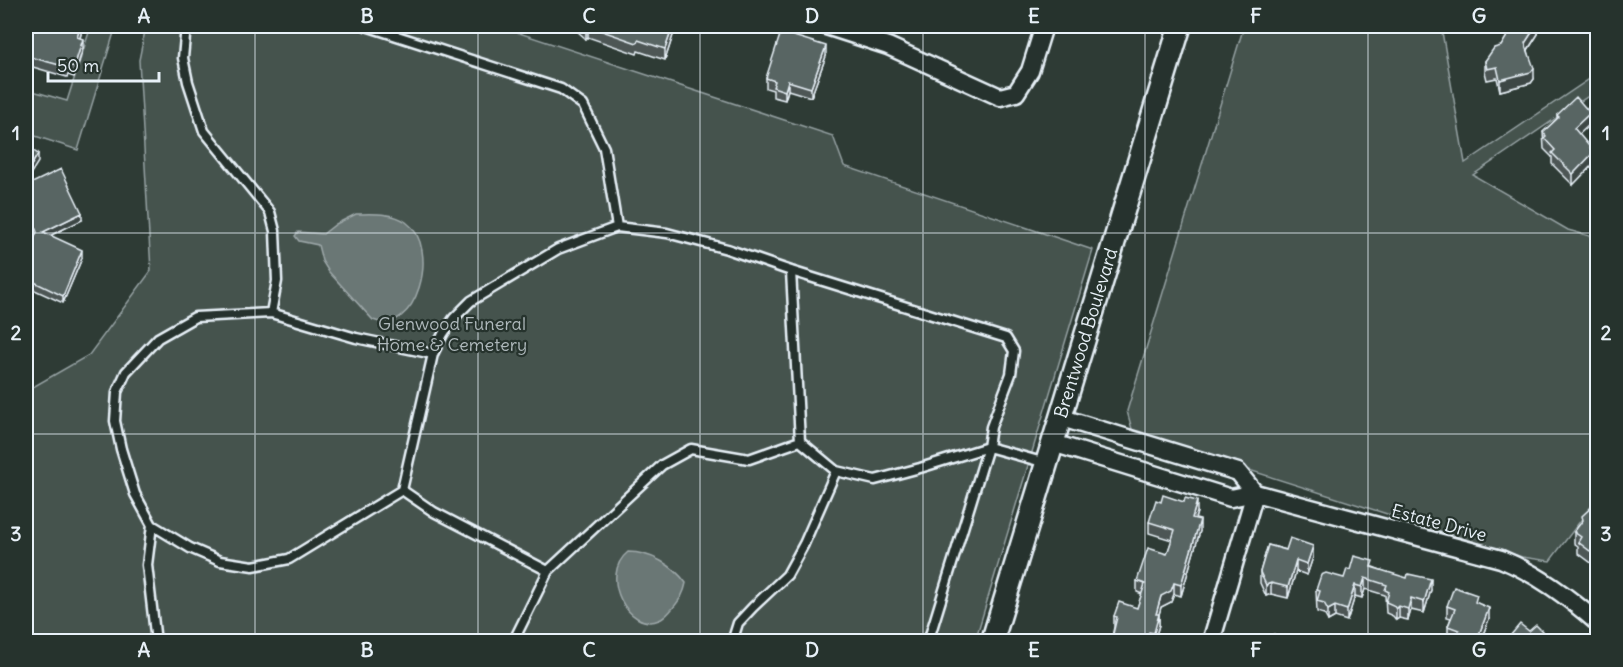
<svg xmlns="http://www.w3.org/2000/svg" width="1623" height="667" font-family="Delius,sans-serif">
<rect width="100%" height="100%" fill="#2e3b35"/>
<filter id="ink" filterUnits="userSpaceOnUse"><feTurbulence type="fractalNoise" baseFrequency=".0167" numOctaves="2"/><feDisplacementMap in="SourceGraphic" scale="12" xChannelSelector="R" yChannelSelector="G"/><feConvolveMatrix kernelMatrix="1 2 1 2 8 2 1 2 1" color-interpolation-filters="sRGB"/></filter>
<g filter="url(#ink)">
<!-- green -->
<path fill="#45524e" stroke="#96a2a3" stroke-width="1.5" d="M91,26H116L78,150L26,133V89L67,101Z
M146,26H498L833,136L844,166L1093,250L975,641H26V391L89,355L151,271L139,60Z
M1244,26H1441L1465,163L1597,74V90L1473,175L1568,230L1597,238V499L1550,561L1522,557L1133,433L1127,411Z"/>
<!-- water -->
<path fill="#6b7775" stroke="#9da8a9" stroke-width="1.5" d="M356,214C372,214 392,212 406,222C442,248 416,338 373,320L329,272L322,261L318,245L299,241L295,236L298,232L323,234L336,224Z
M628,552C650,552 673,565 686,583C684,594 680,599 673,608C669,612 665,618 659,620C629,633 598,576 628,552Z"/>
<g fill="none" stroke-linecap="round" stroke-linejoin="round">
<defs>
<path id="service" d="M186,26L183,58L188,82L204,131L270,212L275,231L277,281L271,313
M366,26L561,89L583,105L604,148L617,227
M791,271L800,441L836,471L875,480L920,468L988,447L1046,463
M402,490L289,559L253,566L220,561L190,548L152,525L135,494L121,449L115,421L117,392L126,372L158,338L195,317L271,313L356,338L433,354
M152,525L147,565L156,642
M548,571L434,512L402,490L433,354L443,334L454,318L471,301L558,249L617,227L667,233L727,249L791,271L1006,338L1014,351L1011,374L991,427L988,447L928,642
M513,642L548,571L662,465L691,449L749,459L800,441
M732,642L738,623L753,607L787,575L804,544L836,471"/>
<path id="minor" d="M826,26L888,46L1000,97L1016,93L1030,71L1044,26
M1059,417L1238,472L1255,493
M1053,443L1231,498L1255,493L1501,559C1538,574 1568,597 1598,623
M1211,642L1255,493"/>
<path id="tertiary" d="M992,642L1180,26"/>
</defs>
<!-- service casing -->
<use href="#service" stroke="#e8f1f8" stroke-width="13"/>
<!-- minor casing -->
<use href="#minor" stroke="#e8f1f8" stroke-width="21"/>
<!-- tertiary casing -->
<use href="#tertiary" stroke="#e8f1f8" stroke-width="26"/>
<!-- service -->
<use href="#service" stroke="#26332d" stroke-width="8"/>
<!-- minor -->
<use href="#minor" stroke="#26332d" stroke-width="16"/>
<!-- tertiary -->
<use href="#tertiary" stroke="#26332d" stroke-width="21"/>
</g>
<!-- wall -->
<path fill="#4d5755" stroke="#e8f1f8" stroke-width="1.5" d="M26,26L81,34L80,38L83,48L74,77L68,75L67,77L26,65Z
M576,26H676L665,60L638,51L637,54L588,37L586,39L577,31V26Z
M1538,26V34L1528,50L1534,79L1531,83L1500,91L1497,78L1487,80L1485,72V61L1501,46Z
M826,56L811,97L788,90L785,100L773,97V90L766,88V78Z
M1557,115L1590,124L1579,134L1594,163L1573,185L1552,164V157L1544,149L1543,132L1557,119Z
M26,186L82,220L51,235L82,258L63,303L26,286V256L35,235L26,213Z
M1598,501V568L1578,553V546L1574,543V532Z
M1197,512L1195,519L1200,531L1181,596L1174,594L1171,602L1161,607L1159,614V625L1154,642H1111L1114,627V616L1137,608L1142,594L1137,592V581L1167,554L1172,540L1149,533V522Z
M1268,545L1313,557L1307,575L1296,571L1288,598L1271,594L1266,596L1260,583V572Z
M1373,567L1431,590L1424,613L1411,610L1408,620L1399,618L1396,620L1393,616L1386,613L1385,595L1365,589L1362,598L1355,596L1347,621L1335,617L1328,621L1324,614L1317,612L1316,590L1344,578L1350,570Z
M1477,603L1489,619L1480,642H1459L1448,637V626L1451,618L1447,617V606Z"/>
<!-- shaded-wall -->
<path fill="#3e4745" stroke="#e8f1f8" stroke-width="1.5" d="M81,26V34L77,47V37Z
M588,26V37L586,39V28Z
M673,26H676L665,60V49Z
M1536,26H1538V34L1525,54V43Z
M83,39V48L74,77V67Z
M826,46V56L811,97V88Z
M1534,68V79L1531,83L1500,91V80Z
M788,81V90L785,100V91Z
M1590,113V124L1574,139V128Z
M1594,152V163L1573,185V174Z
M38,154V162L26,181V174Z
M82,213V220L43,239V232Z
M82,250V258L63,303V296Z
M31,319V327L26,328V321Z
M1197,501V512L1192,529V518Z
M1200,520V531L1181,596V585Z
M1313,546V557L1307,575V564Z
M1296,560V571L1288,598V587Z
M1365,578V589L1362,598V587Z
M1431,579V590L1424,613V602Z
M1174,583V594L1171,602L1161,607L1157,622L1159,614V625L1154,642V633L1156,614L1161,596Z
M1271,583V594L1266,596V585Z
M1355,585V596L1347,621V610Z
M1411,598V610L1408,620V609Z
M1335,606V617L1328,621V610Z
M1399,606V618L1396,620V609Z
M1489,608V619L1480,642H1478V637Z
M1149,632V642H1145Z
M1469,634V642H1465V636Z"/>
<!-- building -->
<path fill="#596563" stroke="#e8f1f8" stroke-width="1.5" d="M26,26H80L77,37L83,39L74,67L68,65L67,67L26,56Z
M583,26H673L665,49L638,40L637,43L588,26L586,28Z
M1513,26H1536L1525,43L1534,68L1531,72L1500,80L1497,67L1487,69L1485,61L1494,48L1501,46Z
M781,32L826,46L811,88L788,81L785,91L773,87L775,81L766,78Z
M1576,97L1590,113L1574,128L1594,152L1573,174L1552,153L1555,150L1544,138L1546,136L1543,132L1559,117L1557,115Z
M26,146L38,154L26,174Z
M61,169L82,213L43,232L82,250L63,296L26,278V256L37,232L26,206V186Z
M26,294L31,319L26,321Z
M1163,495L1184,502L1185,498L1197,501L1192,518L1200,520L1181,585L1174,583L1171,591L1161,596L1156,614H1159L1154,633L1149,632L1145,642H1111L1117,617L1114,616L1119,602L1137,608L1145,584L1137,581L1148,548L1167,554L1175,530L1149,522L1156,500L1161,502Z
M1598,501V557L1578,542L1581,537L1574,532L1583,520L1582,516Z
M1290,538L1313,546L1307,564L1296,560L1288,587L1271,583L1266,585L1260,572L1268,545L1286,550Z
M1354,556L1373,561L1371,567L1407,578L1408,574L1431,579L1424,602L1411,598L1408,609L1399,606L1396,609L1393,605L1386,602L1389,592L1385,590L1387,585L1365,578L1362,587L1355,585L1347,610L1335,606L1328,610L1324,603L1317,601L1320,591L1316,590L1321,575L1326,573L1344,578L1347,569L1350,570Z
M1454,587L1477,595L1475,602L1489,608L1478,637L1469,634L1465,636L1461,634L1459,630L1448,626L1455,609L1447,606Z
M1520,624L1529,631L1536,625L1553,642H1505Z
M1274,634L1277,642H1259Z"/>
</g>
<!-- grid -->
<path fill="none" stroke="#e8f1f8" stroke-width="1.5" stroke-opacity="0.55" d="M255,26V642M478,26V642M700,26V642M923,26V642M1145,26V642M1368,26V642M26,233H1598M26,434H1598"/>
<g text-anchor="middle" stroke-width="4.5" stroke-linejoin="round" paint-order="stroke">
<!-- park labels -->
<g font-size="18" fill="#afb9bc" stroke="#26332d">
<text x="452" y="330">Glenwood Funeral<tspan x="452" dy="21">Home &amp; Cemetery</tspan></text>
</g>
<!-- street labels -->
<g font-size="18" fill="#e8f1f8" stroke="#26332d">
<text transform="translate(1086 333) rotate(-73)" y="6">Brentwood Boulevard</text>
<text transform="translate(1439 523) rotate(15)" y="6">Estate Drive</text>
</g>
</g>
<!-- margin -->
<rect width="1623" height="667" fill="none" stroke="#26332d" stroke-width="66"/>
<!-- scale -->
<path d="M48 72v9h111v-9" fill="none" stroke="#e8f1f8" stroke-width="3"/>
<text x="57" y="72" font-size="18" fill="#e8f1f8" stroke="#26332d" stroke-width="4.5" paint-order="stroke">50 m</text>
<rect x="33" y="33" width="1557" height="601" fill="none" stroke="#e8f1f8" stroke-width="2"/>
<g font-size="20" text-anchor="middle" font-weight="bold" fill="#e8f1f8">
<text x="144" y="23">A</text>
<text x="367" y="23">B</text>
<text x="589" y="23">C</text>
<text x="812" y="23">D</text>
<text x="1034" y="23">E</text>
<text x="1256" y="23">F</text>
<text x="1479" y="23">G</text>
<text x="16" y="140">1</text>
<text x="1606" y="140">1</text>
<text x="16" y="340">2</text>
<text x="1606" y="340">2</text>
<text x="16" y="541">3</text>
<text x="1606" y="541">3</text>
<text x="144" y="657">A</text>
<text x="367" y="657">B</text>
<text x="589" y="657">C</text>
<text x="812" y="657">D</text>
<text x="1034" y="657">E</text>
<text x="1256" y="657">F</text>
<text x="1479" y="657">G</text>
</g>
</svg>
